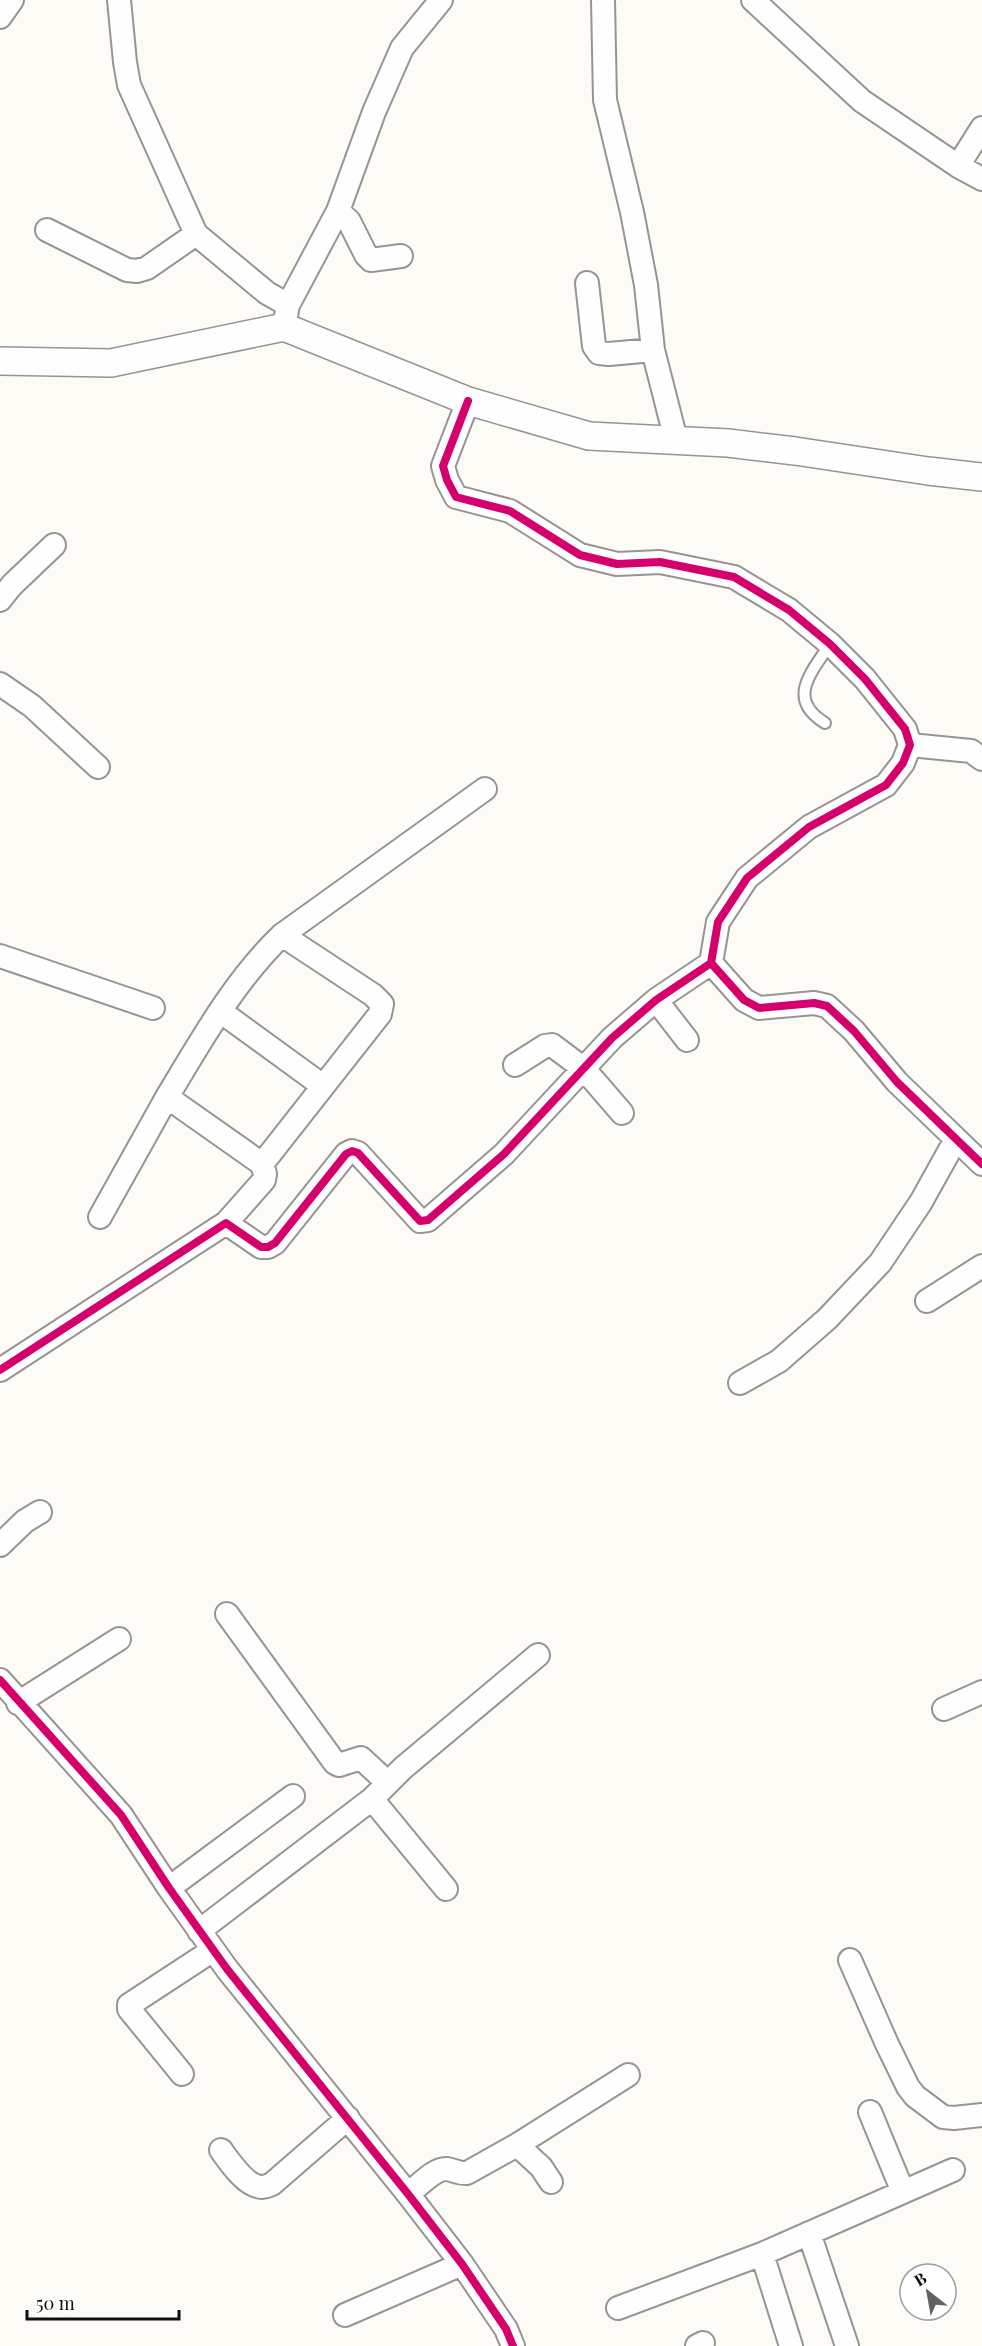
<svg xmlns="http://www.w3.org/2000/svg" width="982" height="2346" font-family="'Playfair Display',serif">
<rect width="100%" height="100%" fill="#fcfbf5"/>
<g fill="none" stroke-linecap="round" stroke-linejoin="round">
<defs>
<path id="service" d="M825,723C786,699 811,673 830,644"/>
<path id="minor" d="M119,0L125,62L129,85L196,234L267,293L288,305L284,327
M603,0L605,100L632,212L646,285L653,350
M753,0L862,101L958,166L982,179
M0,17L12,0
M958,166L982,128
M338,211L349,221L366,255L371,260L401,256
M47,230L127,270L137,271L147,268L196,234
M587,283L594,346L599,353L609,354L653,350L676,440
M288,305L338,211L374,112L402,48L441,0
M468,401L443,466L447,480L456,497L510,511L580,555L617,564L660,562L734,577L789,610L830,644L865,679L905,729L910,745L903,763L886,785L809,827L747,878L718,922L711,963L744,1000L759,1008L814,1003L827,1006L854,1031L897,1082L982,1164
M0,600L12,585L54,545
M0,684L32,706L98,767
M910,745L971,751L982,759
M0,956L153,1008
M656,1000L687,1040
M220,1011L323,1086
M515,1065L545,1046L552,1045L584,1069L622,1113
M167,1097C201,1041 234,981 282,935L485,789
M100,1217L167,1097L262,1164
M226,1223L264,1180L265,1174L262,1164L380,1014L382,1004L373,995L282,935
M927,1301L982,1266
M0,1370L226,1223L261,1247H268L275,1243L346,1154L352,1151L358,1153L420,1221L428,1220L504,1154L612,1038L656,1000L711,963
M740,1383L779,1361L827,1319L880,1263L921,1202L956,1139
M0,1545L25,1521L40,1512
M227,1614L335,1763L339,1765L361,1758L388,1783
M0,1680L121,1815L169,1888L227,1969L408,2194L462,2264L506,2329L513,2346
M18,1703L119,1639
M944,1709L982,1692
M372,1799L446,1889
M169,1888L293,1796
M199,1931L372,1799L403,1768L538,1655
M850,1960L887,2044L908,2087L915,2096L943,2117L954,2118L982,2115
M182,2074L129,2009V2005L213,1950
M870,2112L903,2192
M517,2145L541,2167L551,2182
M221,2150C229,2161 246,2187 262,2187C266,2187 269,2185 272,2184L348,2118
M408,2194C418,2187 434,2168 447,2169C454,2170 459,2174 467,2173L517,2145L628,2075
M809,2233L847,2346
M762,2254L791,2346
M618,2308L762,2254L953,2170
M345,2315L462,2264
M697,2346L703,2343"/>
<path id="tertiary" d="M0,361L111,363L284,327L468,401L589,436L728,443L795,451L928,471L982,477"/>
</defs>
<!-- service casing -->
<use href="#service" stroke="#969593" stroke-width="14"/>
<!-- minor casing -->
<use href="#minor" stroke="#969593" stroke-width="26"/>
<!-- tertiary casing -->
<use href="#tertiary" stroke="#969593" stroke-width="30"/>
<!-- service -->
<use href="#service" stroke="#fffefe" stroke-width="10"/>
<!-- minor -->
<use href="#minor" stroke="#fffefe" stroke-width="22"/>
<!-- tertiary -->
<use href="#tertiary" stroke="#fffefe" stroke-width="27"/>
<defs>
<path id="cycleway" d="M468,401L443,466L447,480L456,497L510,511L580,555L617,564L660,562L734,577L789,610L830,644L865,679L905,729L910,745L903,763L886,785L809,827L747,878L718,922L711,963L744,1000L759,1008L814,1003L827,1006L854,1031L897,1082L982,1164
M0,1370L226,1223L261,1247H268L275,1243L346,1154L352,1151L358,1153L420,1221L428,1220L504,1154L612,1038L656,1000L711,963
M0,1680L121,1815L169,1888L227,1969L408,2194L462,2264L506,2329L513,2346"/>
</defs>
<!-- cycleway casing -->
<use href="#cycleway" stroke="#fff" stroke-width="11"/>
<!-- cycleway -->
<use href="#cycleway" stroke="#d6006c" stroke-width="8"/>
</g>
<!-- north arrow -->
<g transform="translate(928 2292) rotate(329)"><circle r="28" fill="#ffffff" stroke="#9f9f9f" stroke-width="1.5"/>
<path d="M0-4.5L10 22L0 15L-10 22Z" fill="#626260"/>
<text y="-9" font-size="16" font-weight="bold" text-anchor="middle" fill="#0f0f0f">B</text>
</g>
<!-- scale -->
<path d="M27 2310v9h152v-9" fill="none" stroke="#0f0f0f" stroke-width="3"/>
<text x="36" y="2310" font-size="18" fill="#0f0f0f" stroke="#ffffff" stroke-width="4.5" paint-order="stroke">50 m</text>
</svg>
